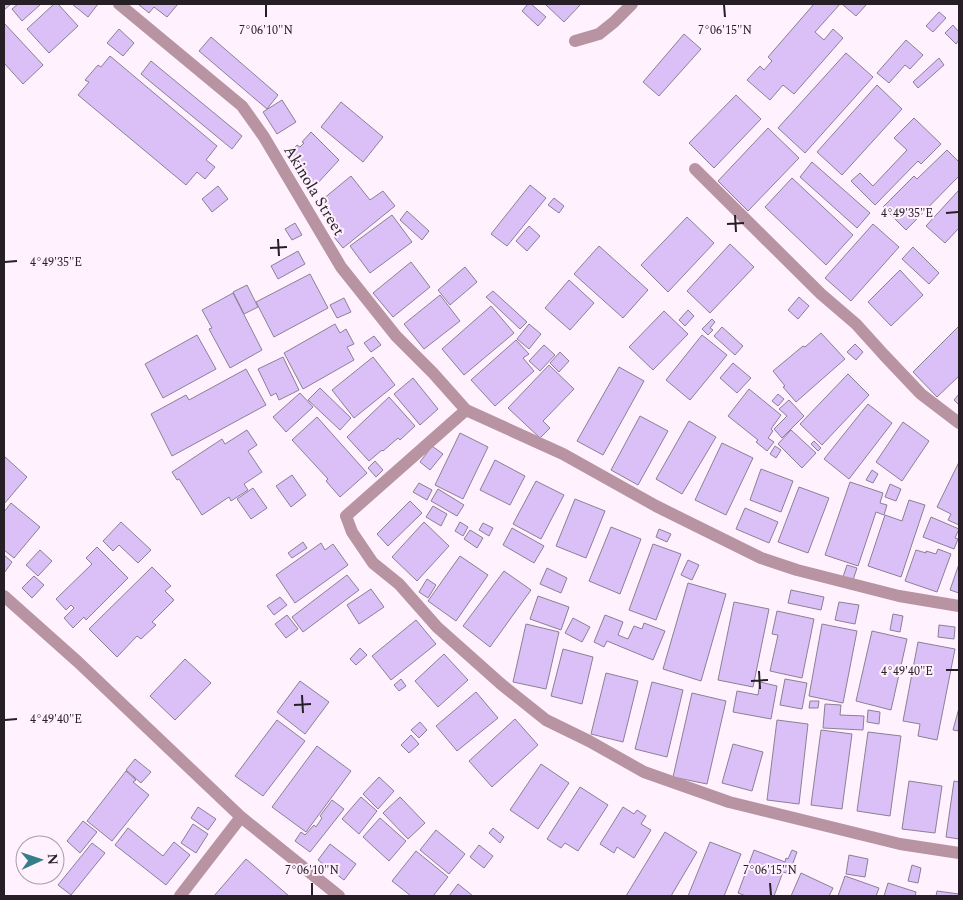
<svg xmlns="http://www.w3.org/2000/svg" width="963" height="900" font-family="Spectral,serif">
<rect width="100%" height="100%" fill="#fff1fd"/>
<!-- building -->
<path fill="#dbc0f8" stroke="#8a8096" d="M4,4H11L4,10Z
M18,4H41L22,21L12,9Z
M54,4H58L78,26L49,53L27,29Z
M72,4H98L88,17Z
M138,4H178L167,17L154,7L149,13Z
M528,4H531L546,17L538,26L522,11Z
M545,4H581L564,22Z
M814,4H840L815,32L824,40L833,29L843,38L794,94L783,85L770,100L747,80L760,66L764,70L772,61L768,57Z
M842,4H867L856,16Z
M939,12L946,18L933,32L926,26Z
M4,23L43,65L23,84L4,63Z
M953,25L959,32V40L956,44L945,33Z
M119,29L134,43L123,56L107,43Z
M684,34L701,49L659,96L643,82Z
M211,37L278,95L267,109L199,51Z
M906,40L923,55L910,69L905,65L889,83L877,73Z
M846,53L873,77L805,153L778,128Z
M110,56L217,146L206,160L215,167L205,179L197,172L186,185L78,95L89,82L85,80L98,65L101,67Z
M939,58L944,65L918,88L913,82Z
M151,61L242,136L232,149L141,74Z
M877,85L902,109L842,175L817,152Z
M736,95L761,119L714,168L689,143Z
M282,100L296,122L277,134L263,112Z
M341,102L383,137L363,162L321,127Z
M914,118L941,144L921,164L918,161L875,205L851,181L860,173L873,186L907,150L894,138Z
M768,128L799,158L748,211L718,181Z
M311,132L339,160L315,186L300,172L302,169L288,155L297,145L300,147L304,143L302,142Z
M947,150L959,162V176L906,230L883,207L914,176L917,179Z
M812,162L870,213L857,228L800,177Z
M351,176L370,200L383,191L395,206L343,248L334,237L339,233L317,204Z
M792,178L853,235L826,265L765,207Z
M530,185L546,198L507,246L491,234Z
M218,186L228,199L212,212L202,199Z
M959,190V228L945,243L926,226Z
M554,198L564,206L559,213L548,205Z
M407,211L429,231L422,240L400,220Z
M392,215L412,242L370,273L350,246Z
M687,217L714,243L668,292L641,265Z
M295,223L302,235L292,240L285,229Z
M873,224L899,247L851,301L825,278Z
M529,226L540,236L527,251L516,241Z
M730,244L754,267L710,313L687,291Z
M599,246L648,290L623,318L574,274Z
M913,247L939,273L929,284L902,259Z
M298,251L305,264L278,279L271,266Z
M411,262L430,287L393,317L373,293Z
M465,267L477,282L450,305L438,290Z
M900,270L923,295L891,326L868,302Z
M310,274L328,308L274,337L256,302Z
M569,280L594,303L570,330L545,308Z
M247,285L258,307L244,314L233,292Z
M493,291L527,322L520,329L486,297Z
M233,293L262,350L230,368L209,329L212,328L202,310Z
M440,295L460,321L424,349L404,324Z
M799,297L809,306L798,319L788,310Z
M344,298L351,312L337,318L330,305Z
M491,306L514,333L464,375L442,349Z
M688,310L694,316L685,326L679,320Z
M664,311L688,334L653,370L629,347Z
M712,319L715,322L710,328L713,330L708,335L702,329Z
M335,324L340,333L346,329L354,344L347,347L354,360L303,389L284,353Z
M529,324L541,334L529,349L517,339Z
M959,326V376L937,397L913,372Z
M722,327L743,346L735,355L714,336Z
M821,333L845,359L796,402L783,387L785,386L773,371L803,346L805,347Z
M197,335L216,369L163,398L145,364Z
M702,335L727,355L690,400L666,380Z
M374,336L381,345L371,352L364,343Z
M516,340L529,354L523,358L534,371L495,406L471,380Z
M855,344L863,352L856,360L847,352Z
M544,345L555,355L540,371L529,361Z
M560,352L569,361L559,372L550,363Z
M283,357L299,390L279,400L276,393L271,396L258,369Z
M373,357L395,385L354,418L332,390Z
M733,363L751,378L737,393L720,378Z
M549,365L574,389L543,421L550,428L540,438L508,408Z
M619,367L644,381L603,455L577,441Z
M246,369L266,405L172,456L151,414L186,395L189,400Z
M848,374L869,395L822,445L800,424Z
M413,378L438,409L420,425L394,394Z
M320,388L351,418L340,430L308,400Z
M749,389L781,415L771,429L773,431L768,438L774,442L767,451L756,442L758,440L728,416Z
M300,393L313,407L286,432L273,417Z
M778,394L784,399L778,406L772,401Z
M959,394V405L954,400Z
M389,397L415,426L400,440L398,438L383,451L382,450L369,461L347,437Z
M789,400L804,416L782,438L774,429L787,416L779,409Z
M868,404L892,423L849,479L824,459Z
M640,416L668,431L638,485L611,470Z
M317,417L367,473L340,497L326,481L328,479L292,440Z
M689,421L716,437L682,494L656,479Z
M903,422L929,441L902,481L876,462Z
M247,430L257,445L248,451L262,472L244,484L248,490L231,501L229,497L202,515L179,479L177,480L172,472L222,439L225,444Z
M791,430L816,453L802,468L778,444Z
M460,433L488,447L463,499L435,485Z
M814,441L821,448L818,451L811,444Z
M722,443L753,458L726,515L695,500Z
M432,446L443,454L430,470L420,462Z
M775,446L781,450L776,458L770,454Z
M4,456L27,477L4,504Z
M495,460L525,476L510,505L480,490Z
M375,461L383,470L376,477L368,468Z
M959,462V525L948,520L951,514L937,507Z
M761,469L793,481L781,512L750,500Z
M872,470L878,474L873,483L866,480Z
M292,475L306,495L291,507L276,486Z
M536,481L564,495L541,539L513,524Z
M850,482L883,493L880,503L887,505L884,515L876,512L858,566L825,555Z
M419,483L432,490L427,500L413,492Z
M890,484L901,489L896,501L885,497Z
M799,487L829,498L808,553L778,542Z
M253,488L267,508L251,519L237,499Z
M438,489L464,505L457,516L431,501Z
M575,499L605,511L586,558L556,546Z
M909,500L925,505L901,577L868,566L885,515L902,521Z
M410,501L422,513L388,546L377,534Z
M11,503L40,527L14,558L4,550V512Z
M433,506L447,514L441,526L426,517Z
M745,508L778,522L769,543L736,529Z
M931,517L959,529L955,538L958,539L954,549L923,537Z
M121,522L151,550L138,563L119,545L113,551L103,541Z
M424,522L449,546L417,581L392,557Z
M460,522L468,527L463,536L455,531Z
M483,523L493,528L489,536L479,530Z
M611,527L641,539L620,594L589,581Z
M512,528L544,546L534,563L503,545Z
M659,529L671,534L667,542L656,537Z
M470,530L483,538L477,548L464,539Z
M303,542L307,548L292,558L288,553Z
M321,543L325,550L333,544L348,565L295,603L276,575Z
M653,544L681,554L656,620L629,610Z
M97,547L128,578L86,620L84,617L73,628L64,618L74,608L71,605L66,610L56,599L92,564L86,558Z
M938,549L951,554L937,592L905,581L916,550L926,553V551L936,554Z
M40,550L52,561L38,576L26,565Z
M4,555L12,562L4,573Z
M460,556L488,575L456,621L428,601Z
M688,560L699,565L692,580L681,575Z
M959,564V593L950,590Z
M847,565L857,568L853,580L843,577Z
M152,567L171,586L165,591L174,600L152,622L156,625L141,639L137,636L117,657L89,629Z
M547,568L567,578L561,593L540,584Z
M504,571L531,590L490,647L463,626Z
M347,575L359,590L303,632L292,617Z
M34,576L44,585L32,598L22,588Z
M427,579L436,585L428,598L419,592Z
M688,583L726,594L701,681L663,669Z
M371,589L384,607L359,624L347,605Z
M791,590L824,597L821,610L788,603Z
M538,596L569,607L561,630L530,619Z
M280,597L287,605L274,615L267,606Z
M734,602L769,609L753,687L718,680Z
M839,602L859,605L855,624L835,620Z
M777,611L814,619L802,678L770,671L778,635L772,634Z
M893,614L903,616L900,632L890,630Z
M287,615L298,629L286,638L275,624Z
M605,615L623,622L618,635L628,639L634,626L642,629L644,623L665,631L653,660L607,641L604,647L594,642Z
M573,618L590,627L582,642L565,633Z
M416,620L436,644L391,680L372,656Z
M526,624L559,632L546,689L513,682Z
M822,624L857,631L843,703L809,696Z
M939,625L955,627L954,639L938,637Z
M872,631L907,639L891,710L856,701Z
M918,642L955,649L937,740L918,736L920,724L903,721Z
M360,648L367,655L356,665L350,659Z
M563,649L593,657L582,704L551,696Z
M444,654L468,680L438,707L415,681Z
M185,659L211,683L175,720L150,696Z
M606,673L638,681L623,742L591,734Z
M401,679L406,686L399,691L394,685Z
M785,679L807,683L802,709L780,705Z
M300,681L329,702L305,734L277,712Z
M652,682L683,690L667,757L635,749Z
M760,682L777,686L771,719L733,712L737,691L758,695Z
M476,692L498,718L457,751L436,726Z
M692,693L726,701L707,784L673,777Z
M810,701H819L818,708H809Z
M825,704L841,705L840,715L864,716L863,730L823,728Z
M959,708V731L953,730Z
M868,710L880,712L879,724L867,722Z
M515,719L538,745L492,787L469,761Z
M277,720L305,741L263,796L235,776Z
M777,720L808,724L799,804L767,800Z
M420,722L427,730L419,738L411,730Z
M821,730L852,734L842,809L811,805Z
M868,732L901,736L890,816L857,811Z
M411,735L419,744L409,753L401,745Z
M733,744L763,752L752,791L722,783Z
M317,746L351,771L306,832L272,807Z
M135,759L151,772L141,783L126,770Z
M541,764L569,783L538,829L510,810Z
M126,771L136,780L133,782L149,795L112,841L87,821Z
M379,777L394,791L378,809L363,794Z
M909,781L942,786L935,833L902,829Z
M954,781L959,782V839L946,837Z
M580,787L608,805L578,851L565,843L561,848L547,839Z
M361,797L377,811L359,834L342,819Z
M400,797L425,823L408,839L383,813Z
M332,800L344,809L310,852L295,841L301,832L305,835L314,825L316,827L322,818L320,816Z
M198,807L216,819L208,830L191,818Z
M623,807L634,814L637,810L646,816L641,824L651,830L634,858L617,847L614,853L600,844Z
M380,818L406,841L389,861L363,837Z
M83,821L97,832L80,853L67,841Z
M193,824L208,834L196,853L181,843Z
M128,828L163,856L174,842L190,855L166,885L115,845Z
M493,828L504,837L500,843L489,833Z
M436,830L465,854L449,874L420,850Z
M665,832L697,852L671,896H626Z
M710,842L741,854L724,896H688Z
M92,843L105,853L71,895L58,885Z
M330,844L356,864L344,880L318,860Z
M479,845L493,856L484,868L470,857Z
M754,850L785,862L786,858L788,859L792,850L797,852L789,874L783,872L774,896H746L738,893Z
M416,851L448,877L433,896H411L392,881Z
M849,855L868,859L865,877L846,874Z
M246,859L289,896H214Z
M912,865L921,868L918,883L908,881Z
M801,873L833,888L829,896H791Z
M845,876L879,888L876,896H838Z
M888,883L916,892L915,896H884Z
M458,884L473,896H449Z
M937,891L959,894V896H936Z"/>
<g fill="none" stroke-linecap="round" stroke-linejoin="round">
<!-- minor -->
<path stroke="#b894a2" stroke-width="12" d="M119,4L242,106L264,137L341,267L396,336L433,373L466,410L563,454L656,506L761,558L797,570L899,596L959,606
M575,41L599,34L614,22L632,4
M695,169L821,294L856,324L884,355L921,394L959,423
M466,410L346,516L352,532L373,563L399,584L437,627L501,684L546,720L589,741L644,772L729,802L900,844L959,853
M4,596L78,662L241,817L339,896
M180,896L241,817"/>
</g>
<!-- ticks -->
<path fill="none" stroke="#271f26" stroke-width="2" d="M266,5V17M724,5L725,17M946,213L958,212M735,215L736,232M727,224L744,223M278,239L279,256M270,248L287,247M5,262L17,261M946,670H958M759,671L760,689M751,681L768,680M302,695L303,713M294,705L311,704M5,720L17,719M312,883V895M770,883L771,895"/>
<g text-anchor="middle" stroke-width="4" stroke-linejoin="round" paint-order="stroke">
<!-- street labels -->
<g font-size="16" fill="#271f26" stroke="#fff1fd">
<text transform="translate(315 190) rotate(59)" y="6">Akinola Street</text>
</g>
</g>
<g font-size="12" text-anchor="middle" fill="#271f26" stroke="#fff1fd" stroke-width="4" stroke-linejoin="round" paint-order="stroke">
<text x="266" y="34">7°06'10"N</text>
<text x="725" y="34">7°06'15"N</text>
<text x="907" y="217">4°49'35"E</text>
<text x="56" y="266">4°49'35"E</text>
<text x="907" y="675">4°49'40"E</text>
<text x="56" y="723">4°49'40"E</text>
<text x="312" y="874">7°06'10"N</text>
<text x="770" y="874">7°06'15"N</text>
</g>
<!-- border -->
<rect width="963" height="900" fill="none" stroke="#271f26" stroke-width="10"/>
<!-- north arrow -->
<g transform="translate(40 860) rotate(87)"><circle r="24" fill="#fff1fd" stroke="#a99da7"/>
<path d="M0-4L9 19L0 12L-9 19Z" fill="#377c8a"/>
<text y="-8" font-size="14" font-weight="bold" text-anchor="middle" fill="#271f26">N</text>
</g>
</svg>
